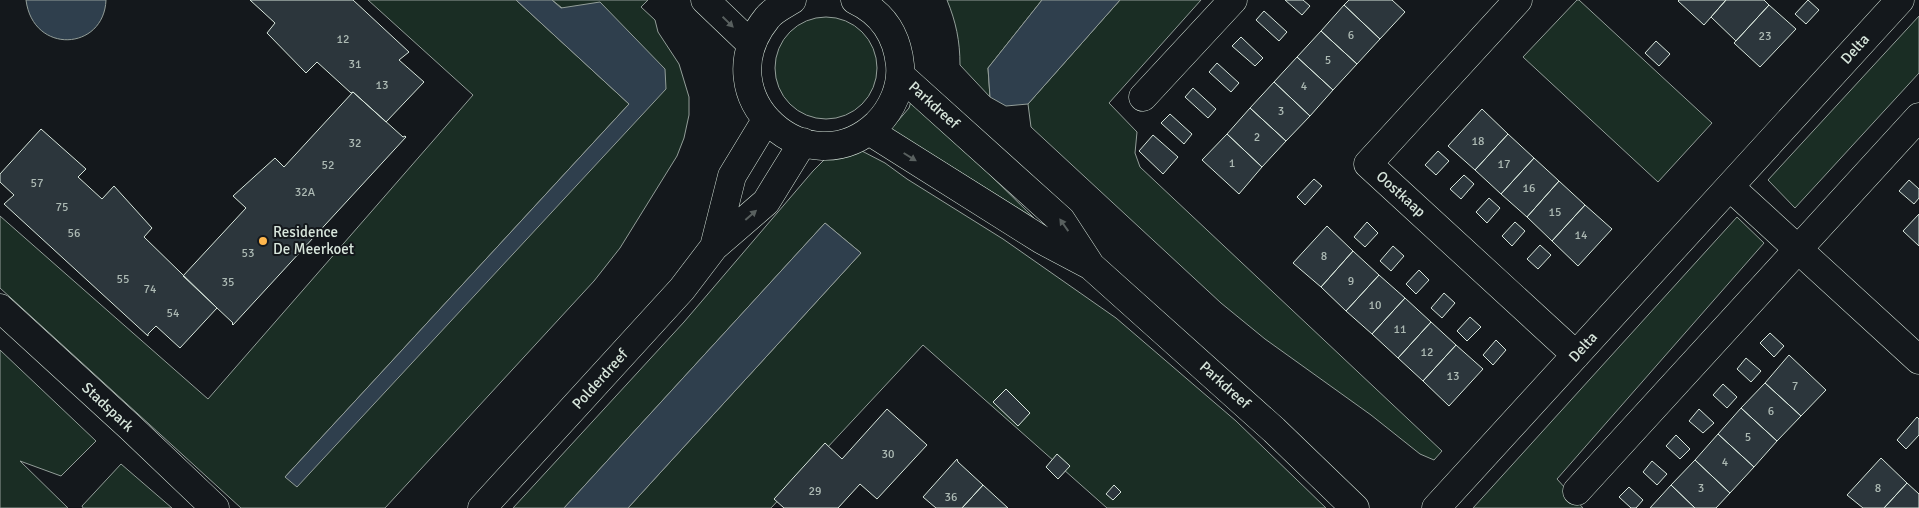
<svg xmlns="http://www.w3.org/2000/svg" width="1919" height="508" font-family="Signika,sans-serif">
<rect width="100%" height="100%" fill="#14181c"/>
<!-- green -->
<path fill="#1a2d24" stroke="#939e99" d="M368,0H516L629,104L285,477L665,89L552,0H648L641,7L655,20L658,32L679,64L689,97V115L684,138L677,156L620,248L594,281L385,508H241L0,288V216L208,399L473,95Z
M947,0H1042L988,68L990,97L960,65C960,41 956,22 947,0Z
M1120,0H1201L1109,103L1137,132L1135,153L1140,167L1442,451L1434,460L1420,454L1371,415L1265,339L1221,303L1031,127L1028,104Z
M1577,0H1579L1712,123L1658,182L1523,57Z
M1919,16V73L1795,208L1768,180Z
M775 68a51 51 0 1 1 102 0a51 51 0 1 1-102 0Z
M912,98L1034,218L891,129L909,108Z
M860,150L885,163L907,179L1003,239L1116,318L1236,421L1326,508H1107L923,345L771,508H628L861,253L825,223L564,508H513L684,322L813,171L828,156Z
M1737,217L1764,243L1557,479L1583,508H1473Z
M0,350L96,441L61,476L20,461L68,508H0Z
M121,464L172,508H83L82,506Z"/>
<!-- water -->
<path fill="#2f3f4d" stroke="#939e99" d="M26,0H106C104,51 33,55 26,0Z
M516,0H552L561,8L600,2L665,69L666,89L297,487L285,477L629,104Z
M1042,0H1120L1028,104L1006,106L990,97L988,68Z
M825,223L861,253L628,508H564Z"/>
<!-- building -->
<path fill="#2c363c" stroke="#d8e6dc" d="M250,0H353L409,52L399,60L424,82L386,122L353,92L351,93L317,62L306,73L267,33L275,23Z
M1285,0H1303L1310,6L1302,15Z
M1349,0H1392L1405,12L1380,39L1344,5Z
M1679,0H1726L1704,25L1678,1Z
M1726,0H1764L1769,5L1736,41L1711,17Z
M1808,0L1819,10L1806,24L1795,14Z
M1344,5L1380,39L1357,64L1321,31Z
M1769,5L1796,29L1760,67L1734,43Z
M1264,11L1287,32L1279,41L1256,20Z
M1321,31L1357,64L1333,90L1297,57Z
M1241,37L1263,58L1255,66L1232,46Z
M1656,41L1670,54L1659,66L1645,53Z
M1297,57L1333,90L1310,116L1274,82Z
M1217,63L1239,83L1231,92L1209,72Z
M1274,82L1310,116L1286,141L1250,108Z
M1193,88L1216,109L1208,118L1185,97Z
M353,92L403,137L405,136L406,137L233,325L232,324L233,323L183,276L246,208L233,196L275,158L284,167Z
M1250,108L1286,141L1262,167L1227,134Z
M1482,109L1508,134L1475,170L1448,146Z
M1170,114L1192,134L1184,144L1161,123Z
M41,129L86,169L78,177L102,199L114,186L152,228L144,237L217,308L180,348L156,326L148,334V336L4,204L14,195L0,182V174Z
M1227,134L1262,167L1239,194L1202,160Z
M1508,134L1534,158L1501,194L1475,170Z
M1153,135L1178,157L1163,174L1139,151Z
M1438,151L1449,161L1436,175L1425,165Z
M1534,158L1559,181L1527,217L1501,194Z
M1464,175L1474,184L1461,199L1450,189Z
M1314,179L1322,186L1305,205L1297,197Z
M1909,180L1919,189V198L1914,204L1899,191Z
M1559,181L1585,205L1552,241L1527,217Z
M1489,198L1500,208L1487,223L1476,212Z
M1585,205L1612,229L1578,266L1552,241Z
M1919,214V246L1903,231Z
M1367,222L1378,233L1365,247L1354,237Z
M1515,222L1525,231L1512,246L1502,236Z
M1327,226L1353,251L1321,287L1293,263Z
M1540,245L1551,255L1538,269L1527,259Z
M1393,246L1404,256L1391,271L1380,261Z
M1353,251L1379,275L1346,311L1321,287Z
M1419,270L1429,280L1416,294L1406,284Z
M1379,275L1405,298L1372,334L1346,311Z
M1444,293L1455,303L1442,318L1431,308Z
M1405,298L1431,322L1398,358L1372,334Z
M1470,317L1481,327L1467,341L1457,331Z
M1431,322L1456,345L1423,381L1398,358Z
M1770,333L1784,346L1774,357L1760,343Z
M1496,340L1506,350L1493,365L1483,355Z
M1456,345L1483,369L1449,406L1423,381Z
M1789,355L1826,390L1801,416L1765,383Z
M1746,358L1761,371L1751,382L1737,369Z
M1765,383L1801,416L1777,441L1741,408Z
M1723,384L1737,397L1727,408L1713,395Z
M1006,389L1030,413L1018,426L993,402Z
M1741,408L1777,441L1754,467L1718,434Z
M887,409L927,445L877,499L860,484L838,508H784L774,499L825,443L842,459Z
M1699,409L1714,423L1703,433L1689,421Z
M1917,417L1919,419V435L1906,449L1897,440Z
M1718,434L1754,467L1730,493L1695,460Z
M1676,435L1690,449L1680,459L1666,446Z
M1057,454L1070,466L1058,479L1046,467Z
M1881,458L1907,483L1884,508H1863L1847,495Z
M957,459L958,462L983,485L962,508H936L923,497Z
M1695,460L1730,493L1716,508H1695L1671,485Z
M1652,461L1667,474L1657,485L1643,472Z
M1907,483L1919,494V508H1884Z
M983,485L1008,508H962Z
M1114,485L1121,492L1113,500L1106,494Z
M1671,485L1695,508H1650Z
M1629,487L1643,500L1636,508H1631L1619,497Z"/>
<g fill="none" stroke-linecap="round" stroke-linejoin="round">
<defs>
<path id="street" d="M1518,0L1368,164L1576,355
M1143,97L1233,0
M1730,187L1919,360
M0,308L130,427L215,508
M1577,491L1919,117
M1436,508L1900,0"/>
<path id="secondary" d="M705,0L751,44
M792,0C784,5 773,10 767,18C703,97 809,189 877,124C892,109 902,87 900,65C897,35 883,13 855,0
M900,75L1061,220L1089,263
M869,131L1042,240L1091,266L1274,430L1355,508
M714,247L732,176L766,120
M482,508L682,289L714,247L766,202L803,142"/>
</defs>
<!-- street casing -->
<use href="#street" stroke="#d8e6dc" stroke-width="29"/>
<!-- secondary casing -->
<use href="#secondary" stroke="#d8e6dc" stroke-width="29"/>
<!-- street -->
<use href="#street" stroke="#14181c" stroke-width="28"/>
<!-- secondary -->
<use href="#secondary" stroke="#14181c" stroke-width="28"/>
</g>
<!-- one-way arrows -->
<defs><path id="oneway-solid" d="M-6-.8H1V-3.2L6.5 0L1 3.2V.8H-6Z" transform="scale(1.25)"/></defs>
<g fill="#59605f">
<use href="#oneway-solid" transform="translate(728 22) rotate(44)"/>
<use href="#oneway-solid" transform="translate(910 157) rotate(32)"/>
<use href="#oneway-solid" transform="translate(751 215) rotate(-41)"/>
<use href="#oneway-solid" transform="translate(1064 225) rotate(-125)"/>
</g>
<!-- markers -->
<circle fill="#ffb74d" stroke="#14181c" stroke-width="2" cx="263" cy="241" r="5"/>
<g text-anchor="middle" stroke-width="4" stroke-linejoin="round" paint-order="stroke">
<!-- number labels -->
<g font-size="12" fill="#adbab4">
<text x="1351" y="39">6</text>
<text x="1765" y="40">23</text>
<text x="343" y="43">12</text>
<text x="1328" y="64">5</text>
<text x="355" y="68">31</text>
<text x="382" y="89">13</text>
<text x="1304" y="90">4</text>
<text x="1281" y="115">3</text>
<text x="1257" y="141">2</text>
<text x="1478" y="145">18</text>
<text x="355" y="147">32</text>
<text x="1232" y="167">1</text>
<text x="1504" y="168">17</text>
<text x="328" y="169">52</text>
<text x="37" y="187">57</text>
<text x="1529" y="192">16</text>
<text x="305" y="196">32A</text>
<text x="62" y="211">75</text>
<text x="1555" y="216">15</text>
<text x="74" y="237">56</text>
<text x="1581" y="239">14</text>
<text x="248" y="257">53</text>
<text x="1324" y="260">8</text>
<text x="123" y="283">55</text>
<text x="1351" y="285">9</text>
<text x="228" y="286">35</text>
<text x="150" y="293">74</text>
<text x="1375" y="309">10</text>
<text x="173" y="317">54</text>
<text x="1400" y="333">11</text>
<text x="1427" y="356">12</text>
<text x="1453" y="380">13</text>
<text x="1795" y="390">7</text>
<text x="1771" y="415">6</text>
<text x="1748" y="441">5</text>
<text x="888" y="458">30</text>
<text x="1725" y="466">4</text>
<text x="1701" y="492">3</text>
<text x="1878" y="492">8</text>
<text x="815" y="495">29</text>
<text x="951" y="501">36</text>
</g>
<!-- street labels -->
<g font-size="15" fill="#d8e6dc" stroke="#14181c">
<text transform="translate(1855 49) rotate(-48)" y="5">Delta</text>
<text transform="translate(934 105) rotate(42)" y="5">Parkdreef</text>
<text transform="translate(1401 194) rotate(42)" y="5">Oostkaap</text>
<text transform="translate(1583 347) rotate(-48)" y="5">Delta</text>
<text transform="translate(600 379) rotate(-48)" y="5">Polderdreef</text>
<text transform="translate(1225 385) rotate(42)" y="5">Parkdreef</text>
<text transform="translate(108 407) rotate(43)" y="5">Stadspark</text>
</g>
<!-- poi labels -->
<g font-size="15" fill="#d8e6dc" stroke="#14181c" text-anchor="start">
<text x="273" y="237">Residence<tspan x="273" dy="17">De Meerkoet</tspan></text>
</g>
</g>
</svg>
